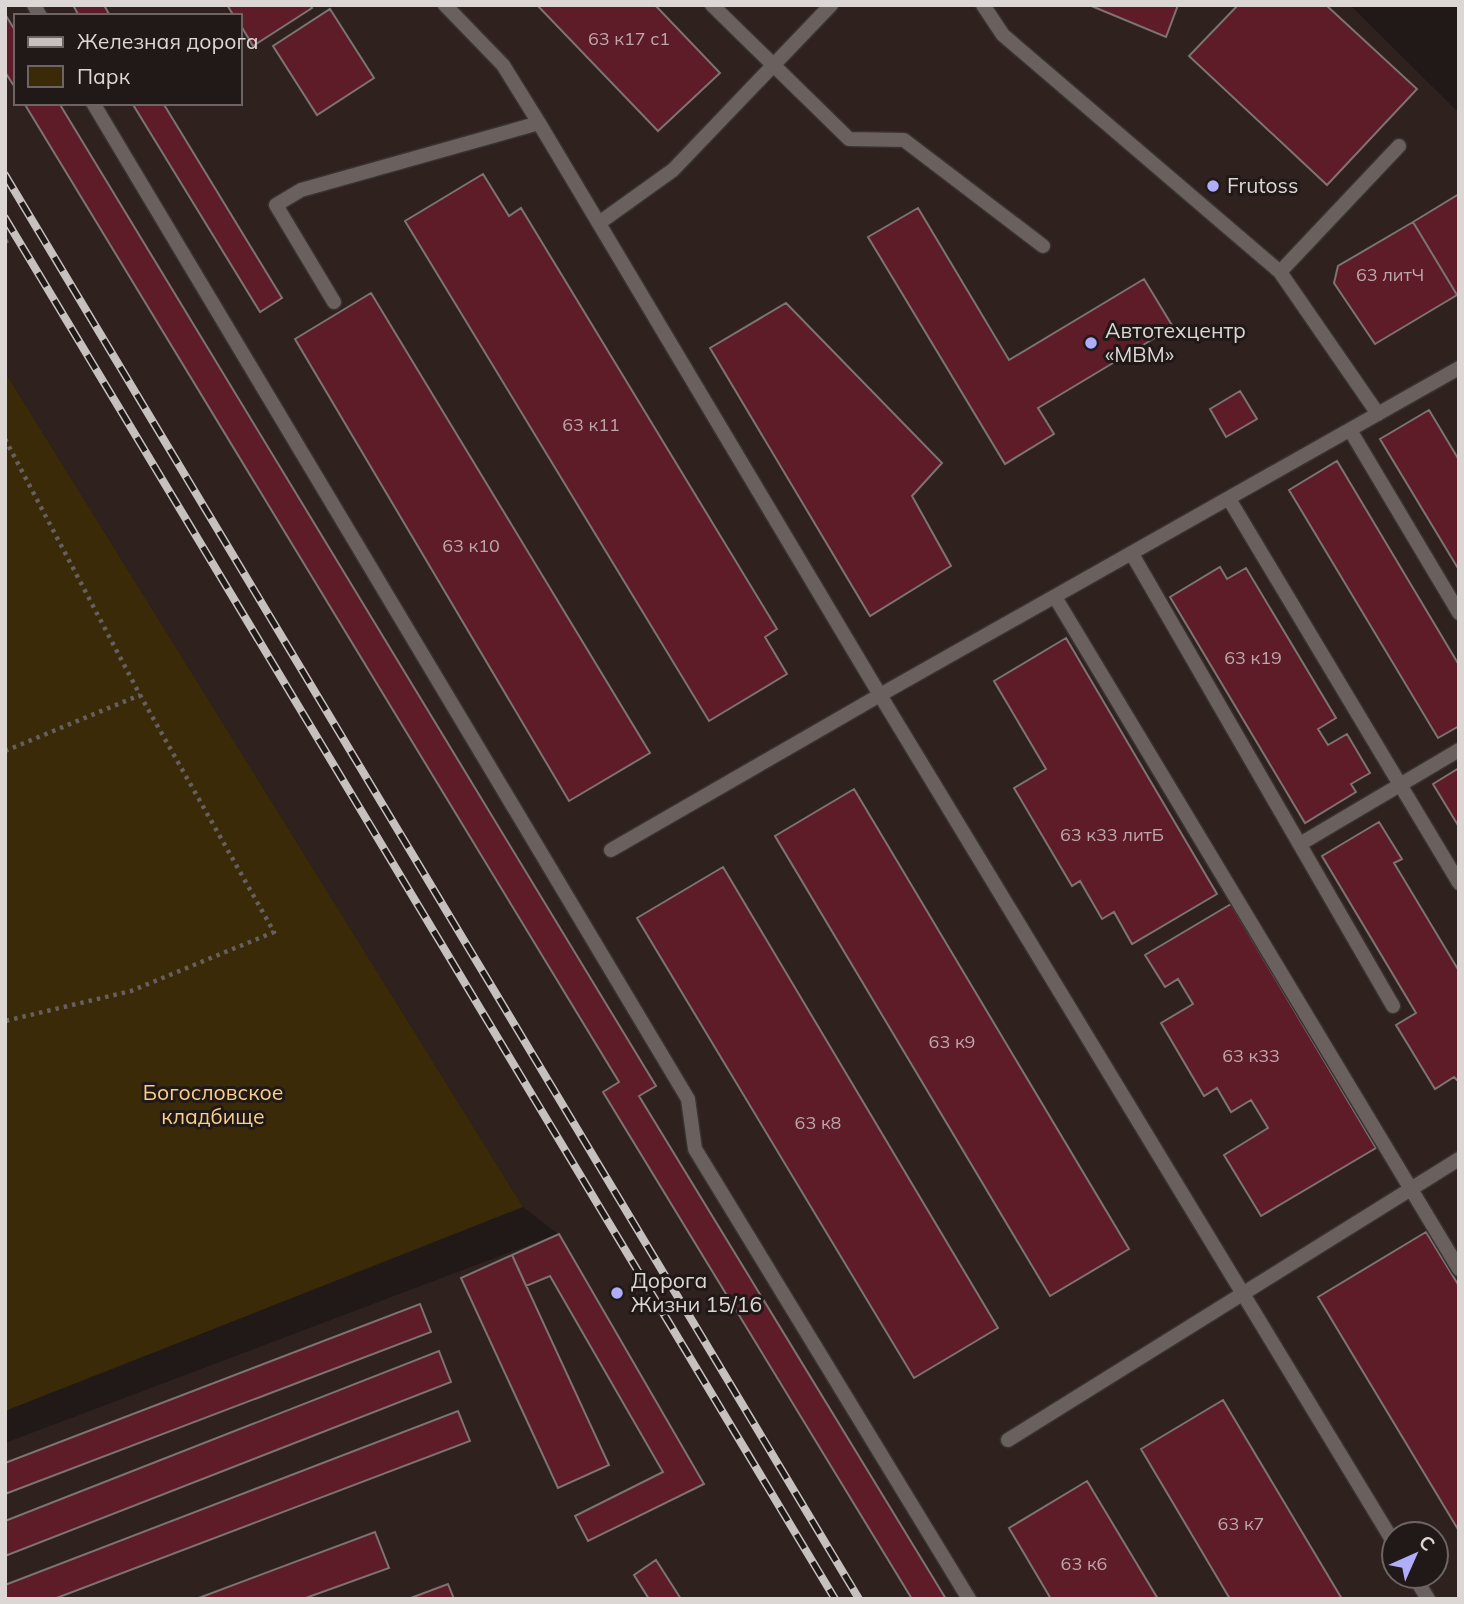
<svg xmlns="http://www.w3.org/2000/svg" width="1464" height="1604" font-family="Mulish,sans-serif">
<rect width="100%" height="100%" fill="#211917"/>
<!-- built -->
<path fill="#2f221e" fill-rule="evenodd" d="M5,5H1350L1459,113V1599H5V1443L558,1234L523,1207L5,372ZM16,16H240V103H16ZM1394,1534H1436V1576H1394Z"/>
<!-- green -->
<path fill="#3b2a08" d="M5,372L523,1207L5,1411Z"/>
<!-- building -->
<path fill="#5e1b28" stroke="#7d7373" stroke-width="2" d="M73,5H104L110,16H79Z
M227,5H310L312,8L253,46L240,24V16H234Z
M537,5H655L720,73L658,131Z
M1089,5H1178L1166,37Z
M1238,5H1326L1417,89L1327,185L1189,56Z
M330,9L374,78L317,115L273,46Z
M5,14L16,32V89L5,72Z
M24,103H59L656,1086L639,1096L946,1599H912L603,1092L619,1082Z
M132,103H163L282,298L260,312Z
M483,174L509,216L521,208L777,629L765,637L787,674L709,721L405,221Z
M1459,194V294L1457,295L1413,222Z
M918,208L1009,360L1144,279L1173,327L1038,408L1054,434L1005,464L868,237Z
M1413,222L1457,295L1375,344L1334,283L1338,266Z
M371,293L650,753L569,801L295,339Z
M786,303L942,463L912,496L951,566L870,616L710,348Z
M1240,391L1257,419L1226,437L1210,409Z
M1429,410L1459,460V570L1380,439Z
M1337,461L1459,665V726L1438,738L1289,490Z
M1220,567L1227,579L1246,568L1336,718L1318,729L1328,745L1347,734L1370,773L1351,784L1356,792L1305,823L1170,597Z
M1066,638L1217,894L1132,944L1114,912L1102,919L1080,881L1072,886L1014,788L1046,769L994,681Z
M1459,768V827L1433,784Z
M854,789L1129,1249L1050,1296L775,836Z
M1379,822L1402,859L1394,863L1459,971V1082L1454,1077L1435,1089L1396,1025L1416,1013L1322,856Z
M723,867L998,1328L914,1378L637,918Z
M1231,904L1376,1148L1261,1216L1224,1155L1268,1128L1251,1100L1231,1112L1217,1088L1204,1096L1161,1023L1193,1004L1178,979L1165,987L1145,955Z
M1426,1232L1459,1286V1531L1318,1297Z
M559,1234L704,1484L588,1541L575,1516L663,1472L550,1276L526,1286L512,1255Z
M512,1255L609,1465L558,1488L461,1278Z
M420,1304L431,1332L5,1494V1463Z
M439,1351L451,1382L5,1556V1521Z
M1223,1400L1342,1599H1230L1141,1449Z
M458,1411L470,1441L54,1599H5V1585Z
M1087,1481L1158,1599H1051L1009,1528Z
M375,1532L389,1568L303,1599H196Z
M656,1560L681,1599H649L634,1575Z
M448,1584L454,1599H408Z"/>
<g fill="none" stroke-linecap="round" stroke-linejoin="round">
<defs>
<path id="service" d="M34,5L40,16
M445,5L503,65L539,123L880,695L1394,1543
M712,5L849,139L904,140L1043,246
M983,5L1003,35L1280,272L1378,414
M93,103L688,1099L695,1149L969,1599
M599,223L673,170L831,5
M1280,272L1399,146
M334,302L276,205L301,190L539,123
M1350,430L1459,613
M1229,499L1459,883
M1132,554L1393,1006
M1055,597L1459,1269
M1300,844L1459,750
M611,850L880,695L1459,368
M1008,1440L1459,1159
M1414,1576L1428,1599"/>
</defs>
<!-- service casing -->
<use href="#service" stroke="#383332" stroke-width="17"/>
<!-- path -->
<path stroke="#665f5d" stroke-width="4.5" stroke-dasharray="3.5 5" stroke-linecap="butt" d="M5,242L16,235
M5,439L140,695L274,932L131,991L5,1021
M5,751L140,695"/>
<!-- service -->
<use href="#service" stroke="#6a605e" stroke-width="14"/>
<defs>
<path id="rail" d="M5,175L859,1599
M5,218L835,1599"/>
</defs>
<!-- rail casing -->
<use href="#rail" stroke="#c6c0be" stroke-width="8"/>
<!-- rail -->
<use href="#rail" stroke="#211917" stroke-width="5" stroke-dasharray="16" stroke-linecap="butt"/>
</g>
<!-- markers -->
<g fill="#afaefa" stroke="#211917" stroke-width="2.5">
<circle cx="1213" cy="186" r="7"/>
<circle cx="1091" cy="343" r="7"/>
<circle cx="617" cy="1293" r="7"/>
</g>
<g text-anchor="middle" stroke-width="6" stroke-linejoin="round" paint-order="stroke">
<!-- number labels -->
<g font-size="18" fill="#bca8aa">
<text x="629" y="45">63 к17 с1</text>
<text x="1390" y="281">63 литЧ</text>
<text x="591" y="431">63 к11</text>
<text x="471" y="552">63 к10</text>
<text x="1253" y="664">63 к19</text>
<text x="1112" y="841">63 к33 литБ</text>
<text x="952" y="1048">63 к9</text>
<text x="1251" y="1062">63 к33</text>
<text x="818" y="1129">63 к8</text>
<text x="1241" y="1530">63 к7</text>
<text x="1084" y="1570">63 к6</text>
</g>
<!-- poi labels -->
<g font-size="21" fill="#dcd7d5" stroke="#211917" text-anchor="start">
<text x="1227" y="193">Frutoss</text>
<text x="1105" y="338">Автотехцентр<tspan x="1105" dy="24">«МВМ»</tspan></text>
<text x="631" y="1288">Дорога<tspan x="631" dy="24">Жизни 15/16</tspan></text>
</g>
<!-- park labels -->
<g font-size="21" fill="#facf87" stroke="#211917">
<text x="213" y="1100">Богословское<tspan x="213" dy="24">кладбище</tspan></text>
</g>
</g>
<!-- border -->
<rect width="1464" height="1604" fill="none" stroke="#dcd7d5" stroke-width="14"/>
<!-- legend -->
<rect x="14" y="14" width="228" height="91" fill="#211917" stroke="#6c6563" stroke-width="2"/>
<rect x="28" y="37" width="35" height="10" fill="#c6c0be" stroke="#6c6563" stroke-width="2"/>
<text x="77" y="49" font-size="21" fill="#dcd7d5">Железная дорога</text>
<rect x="28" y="66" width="35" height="21" fill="#3b2a08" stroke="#6c6563" stroke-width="2"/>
<text x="77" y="84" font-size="21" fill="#dcd7d5">Парк</text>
<!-- north arrow -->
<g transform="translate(1415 1555) rotate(45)"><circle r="33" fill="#211917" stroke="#6c6563" stroke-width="2"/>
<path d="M0-5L12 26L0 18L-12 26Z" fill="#afaefa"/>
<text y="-10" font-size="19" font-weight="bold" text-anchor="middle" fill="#dcd7d5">С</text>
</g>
</svg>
